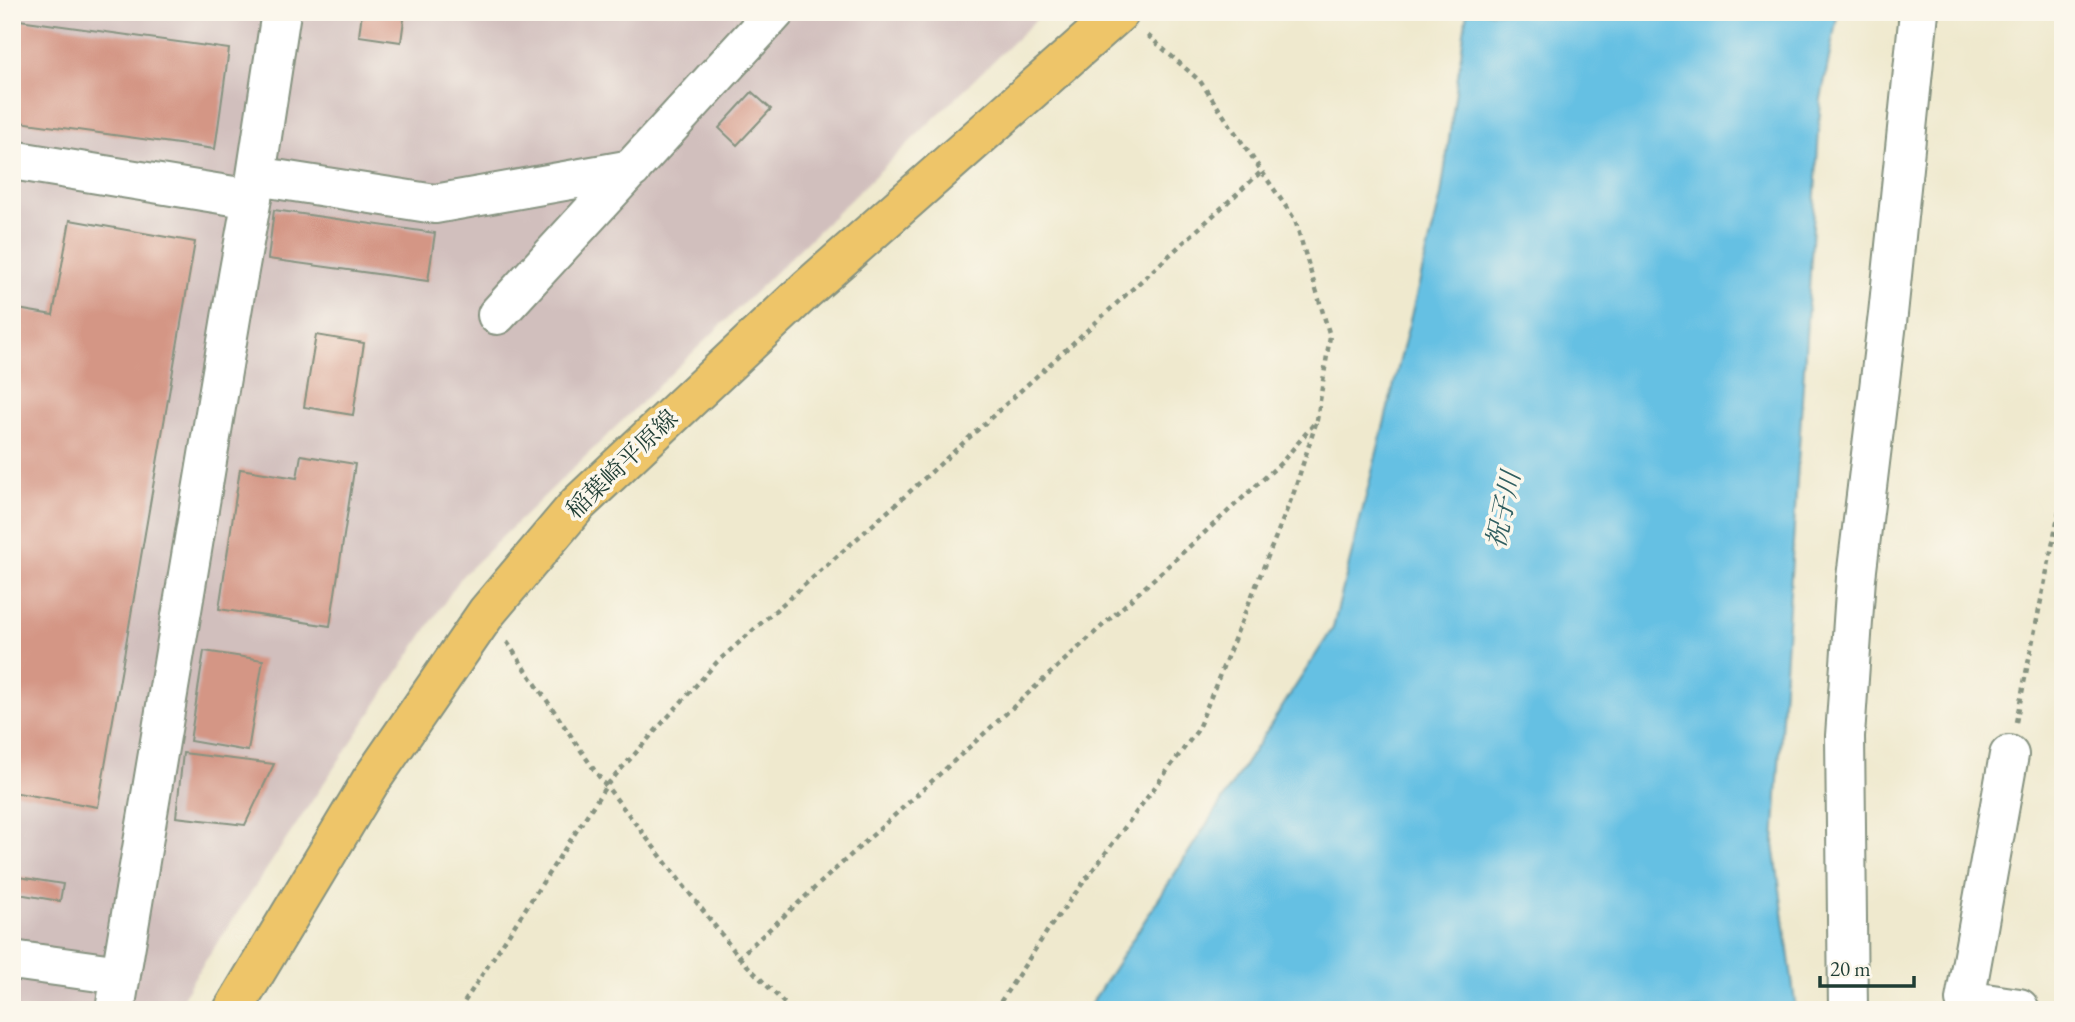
<svg xmlns="http://www.w3.org/2000/svg" width="2075" height="1022" font-family="'EB Garamond','Noto Serif JP',serif">
<rect width="100%" height="100%" fill="#fbf7ec"/>
<filter id="ink" filterUnits="userSpaceOnUse"><feTurbulence type="fractalNoise" baseFrequency=".0143" numOctaves="2"/><feDisplacementMap in="SourceGraphic" scale="14" xChannelSelector="R" yChannelSelector="G"/><feConvolveMatrix kernelMatrix="1 2 1 2 8 2 1 2 1" color-interpolation-filters="sRGB"/></filter>
<filter id="wash" filterUnits="userSpaceOnUse"><feTurbulence type="fractalNoise" baseFrequency=".00686" numOctaves="4" result="noise"/><feDisplacementMap in="SourceGraphic" scale="28" xChannelSelector="R" yChannelSelector="G"/><feGaussianBlur stdDeviation="1.57" result="paint"/><feColorMatrix in="noise" values="0 0 0 0 0 0 0 0 0 0 0 0 0 0 0 0 0 1.4 0 .05"/><feComposite in="paint" operator="in"/></filter>
<g filter="url(#wash)">
<rect width="100%" height="100%" fill="#efe9ce"/>
<!-- industrial -->
<path fill="#d1bfbd" d="M12,12H1044L462,576L192,981L177,1010H12Z"/>
<!-- water -->
<path fill="#65c0e3" stroke="#427e8c" stroke-width="2" d="M1467,12H1838L1821,99L1774,844L1796,1010H1087L1333,628L1441,196Z"/>
<g id="blocks">
<!-- building -->
<path fill="#d49685" d="M362,12H405L401,42L359,36Z
M12,19L229,49L215,149L12,121Z
M752,92L771,109L737,145L719,128Z
M274,210L435,233L428,281L268,259Z
M70,220L195,242L98,807L12,792V308L53,315Z
M316,335L364,343L353,415L304,407Z
M301,455L355,464L330,626L219,609L240,469L297,478Z
M204,651L263,660L248,751L190,741Z
M183,753L274,764L245,825L176,817Z
M12,876L63,884L60,901L12,893Z"/>
</g>
</g>
<g filter="url(#ink)">
<use href="#blocks" fill-opacity="0" stroke="#879381" stroke-width="2"/>
<g fill="none" stroke-linecap="round" stroke-linejoin="round">
<defs>
<path id="minor" d="M12,160L252,199
M256,176L435,204L632,169
M497,315L775,12
M2009,755L1965,1000L2019,1008V1010
M12,960L121,975
M115,1010L238,276L256,176L281,12
M1848,1010L1845,736L1856,578L1888,314L1919,12"/>
<path id="major" d="M233,1010L370,782L487,612L578,504L807,289L1120,12"/>
</defs>
<!-- minor casing -->
<use href="#minor" stroke="#879381" stroke-width="42"/>
<!-- major casing -->
<use href="#major" stroke="#879381" stroke-width="42"/>
<!-- path -->
<path stroke="#879381" stroke-width="4.5" stroke-dasharray="5 5" stroke-linecap="butt" d="M507,642L597,774L739,957L1282,462L1317,420L1330,336L1295,220L1200,81L1145,33
M2016,722L2063,493
M739,957L791,1010
M459,1010L606,786L717,662L894,506L1262,171
M995,1010L1050,927L1197,731L1294,492L1316,423"/>
<!-- minor -->
<use href="#minor" stroke="#fff" stroke-width="38"/>
<!-- major -->
<use href="#major" stroke="#eec569" stroke-width="38"/>
</g>
</g>
<g text-anchor="middle" stroke-width="7" stroke-linejoin="round" paint-order="stroke">
<!-- street labels -->
<g font-size="24" fill="#1f3d34" stroke="#fbf7ec">
<text transform="translate(622 464) rotate(-44)" y="8">稲葉崎平原線</text>
</g>
<!-- water labels -->
<g font-size="26" font-style="italic" fill="#305e60" stroke="#fbf7ec">
<text transform="translate(1503 510) rotate(-78)" y="9">祝子川</text>
</g>
</g>
<!-- margin -->
<rect width="2075" height="1022" fill="none" stroke="#fbf7ec" stroke-width="42"/>
<!-- scale -->
<path d="M1820 976v10h94v-10" fill="none" stroke="#1f3d34" stroke-width="3.5"/>
<text x="1830" y="976" font-size="21" fill="#1f3d34" stroke="#fbf7ec" stroke-width="5" paint-order="stroke">20 m</text>
</svg>
